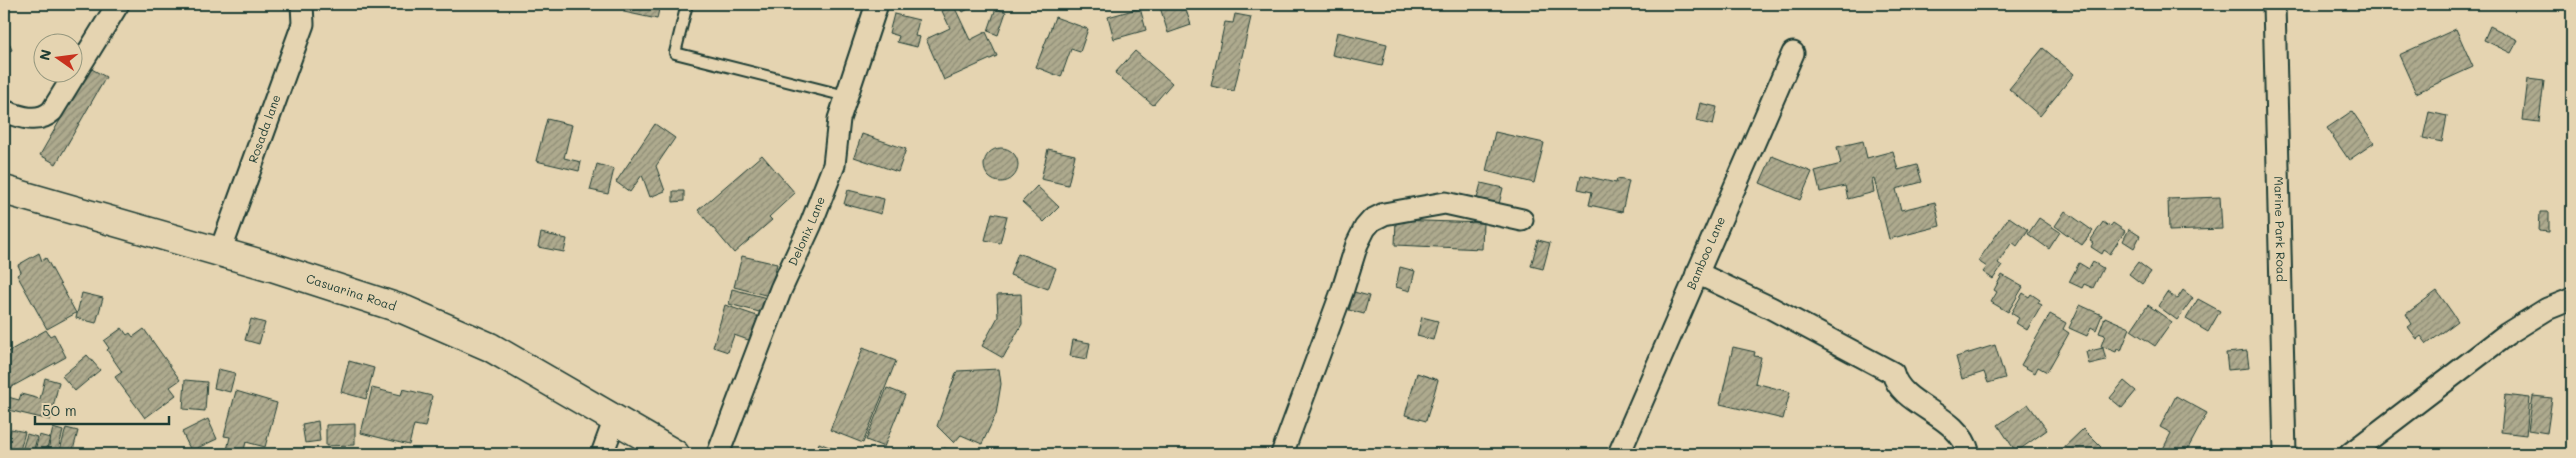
<svg xmlns="http://www.w3.org/2000/svg" width="2576" height="458" font-family="Mali,sans-serif">
<defs>
<pattern id="building-hatch" width="6" height="6" patternUnits="userSpaceOnUse" patternTransform="scale(1.25)"><rect width="6" height="6" fill="#aeaa8e"/><path d="M-1 1l2-2M0 6l6-6M5 7l2-2" fill="none" stroke="#8d8c75"/></pattern>
</defs>
<rect width="100%" height="100%" fill="#e5d4b1"/>
<filter id="ink" filterUnits="userSpaceOnUse"><feTurbulence type="fractalNoise" baseFrequency=".02" numOctaves="2"/><feDisplacementMap in="SourceGraphic" scale="10" xChannelSelector="R" yChannelSelector="G"/><feConvolveMatrix kernelMatrix="1 2 1 2 8 2 1 2 1" color-interpolation-filters="sRGB"/></filter>
<g filter="url(#ink)">
<!-- building -->
<path fill="url(#building-hatch)" stroke="#1f3d34" d="M626,4H660L657,19L624,12Z
M958,4H968L970,8L963,12Z
M1159,4H1184L1191,25L1168,33Z
M954,6L970,40L986,32L997,56L944,80L926,39L950,28L942,11Z
M996,8L1006,12L998,35L988,31Z
M1140,8L1146,30L1114,39L1108,17Z
M894,14L919,20L915,36L920,37L917,47L897,42L899,36L889,33Z
M1235,14L1251,17L1234,91L1211,86L1225,22L1233,23Z
M1055,17L1088,29L1080,52L1071,49L1061,77L1036,67Z
M2490,26L2518,40L2511,53L2484,40Z
M2456,29L2473,67L2416,93L2399,55Z
M4,31L12,50L4,53Z
M1337,32L1387,44L1382,66L1332,55Z
M2043,48L2074,74L2040,116L2009,89Z
M1135,51L1172,83L1153,105L1115,73Z
M90,68L106,77L56,164L40,155Z
M2528,79L2544,81L2539,122L2523,120Z
M1700,103L1717,107L1713,125L1696,121Z
M2352,111L2374,143L2349,160L2327,128Z
M2429,112L2447,116L2442,142L2423,138Z
M547,119L572,125L564,158L581,162L579,171L536,161Z
M655,124L675,138L656,166L665,191L650,197L642,175L630,192L616,182Z
M1495,132L1544,143L1534,183L1486,171Z
M862,134L906,149L898,172L854,157Z
M1863,141L1867,158L1893,151L1898,170L1917,165L1922,182L1896,189L1901,210L1935,202L1940,226L1889,239L1874,178L1872,179L1874,192L1848,199L1845,186L1820,192L1815,171L1841,164L1837,147Z
M984 165a17 17 0 1 1 34 0a17 17 0 1 1-34 0Z
M1048,149L1075,155L1068,185L1041,179Z
M762,155L795,193L769,217L772,220L734,253L698,210Z
M1772,156L1812,172L1800,200L1760,183Z
M597,164L614,169L608,194L590,190Z
M1581,175L1616,183L1617,179L1629,181L1622,212L1589,205L1592,192L1578,189Z
M1481,183L1503,188L1498,208L1476,203Z
M1037,186L1059,207L1044,222L1022,202Z
M848,190L884,199L881,214L844,204Z
M673,191H684V201L673,202Z
M2220,197L2222,229L2169,231L2168,199Z
M2065,211L2093,231L2082,245L2055,226Z
M2540,212H2549V232L2539,231Z
M992,213L1007,216L1000,243L985,240Z
M2009,217L2028,230L2017,246L2012,242L1998,263L2002,266L1993,279L1983,272L1987,267L1978,261Z
M2039,218L2060,232L2049,249L2028,234Z
M1396,220L1483,223L1482,249L1395,245Z
M2103,222L2110,227L2113,223L2125,231L2110,254L2104,250L2102,254L2091,247L2093,243L2090,241Z
M2129,229L2140,236L2134,248L2123,241Z
M541,233L567,239L564,252L538,247Z
M1538,240L1550,243L1543,269L1531,266Z
M39,253L42,261L46,258L76,313L47,329L17,275L21,272L18,265Z
M1018,253L1056,268L1048,289L1010,275Z
M742,256L777,264L769,296L734,287Z
M2093,262L2103,268L2093,288L2084,284L2082,288L2069,282L2079,263L2089,269Z
M2138,262L2151,272L2142,284L2129,274Z
M1400,267L1415,271L1410,291L1396,287Z
M2002,275L2023,287L2008,312L1991,302L1997,292L1994,290Z
M732,289L767,298L763,313L729,304Z
M2183,290L2193,298L2177,320L2158,306L2167,292L2177,299Z
M2437,291L2458,321L2427,344L2421,336L2417,339L2408,327L2412,324L2406,314Z
M1354,292L1369,296L1364,314L1349,310Z
M82,293L103,298L96,323L76,318Z
M2023,293L2029,297L2031,294L2040,300L2038,303L2042,305L2027,330L2016,323L2019,318L2011,313Z
M1021,294L1022,324L1003,358L982,346L998,317L997,295Z
M2198,299L2220,311L2208,332L2186,319Z
M725,305L760,317L751,341L734,335L728,352L713,347Z
M2080,305L2102,315L2096,330L2091,327L2087,336L2069,328Z
M2148,305L2172,322L2155,346L2131,330Z
M2050,314L2066,323L2063,329L2069,333L2047,372L2038,367L2035,373L2021,365Z
M1422,317L1438,321L1433,340L1417,336Z
M2105,317L2130,328L2121,351L2117,349L2116,352L2101,346L2105,335L2099,333Z
M251,319L265,323L259,344L245,340Z
M122,328L127,335L130,333L133,337L144,329L180,380L170,387L176,395L145,418L115,377L122,372L107,350L109,348L104,341Z
M46,330L50,336L54,334L66,357L4,391V354Z
M1073,340L1090,343L1087,359L1070,356Z
M1995,345L2005,378L1988,383L1984,372L1962,379L1956,357Z
M1733,347L1755,352L1754,356L1761,357L1755,383L1790,392L1783,419L1720,404Z
M863,348L896,361L863,443L830,430Z
M2103,348L2106,360L2089,364L2086,352Z
M2247,351L2249,368L2228,370L2226,353Z
M87,355L100,370L75,391L62,376Z
M349,361L374,368L366,399L341,392Z
M218,369L235,373L230,392L214,388Z
M999,369L1001,384L996,414L982,444L961,435L954,443L937,426L957,371Z
M1417,373L1438,380L1426,421L1405,415Z
M45,378L59,382L50,420L4,409V396L19,400L21,394L40,399Z
M185,380L207,382L205,411L183,409Z
M2124,381L2136,391L2122,408L2110,398Z
M372,388L401,395L403,389L432,396L425,427L414,425L409,445L361,433Z
M887,388L905,395L884,447L866,440Z
M236,391L277,403L265,447L246,442L243,454L227,450L230,437L224,436Z
M2505,395L2530,398L2526,435L2501,432Z
M2176,396L2207,413L2185,454H2169L2162,451L2171,433L2160,427Z
M2533,396L2552,398L2547,433L2528,430Z
M2028,404L2047,430L2016,452L1998,425Z
M208,419L217,439L191,451L182,432Z
M318,421L320,441L305,443L302,424Z
M355,424V445L326,446V425Z
M53,428L63,431L57,454H47Z
M66,428L78,431L72,454H59Z
M11,429L25,432L19,454H4Z
M2083,429L2101,447L2093,454H2057Z
M27,434L37,437L33,454H21Z
M39,435L50,438L45,454H34Z
M819,443L847,454H815Z
M944,448L976,454H942Z"/>
<g fill="none" stroke-linecap="round" stroke-linejoin="round">
<defs>
<path id="lane" d="M687,4L675,53L846,96"/>
<g id="street">
<path id="s1" d="M2274,4L2285,454"/>
<path d="M4,111C20,117 38,124 52,111L118,4"/>
<path id="s2" d="M220,252L303,24L302,4"/>
<path d="M1697,273L1771,308L1893,373C1901,407 1959,413 1969,454"/>
<path d="M602,454L615,419"/>
<path id="s3" d="M718,454L781,289L811,224L834,165L839,119L877,4"/>
<path d="M1282,454L1343,289L1357,244L1365,228L1372,220L1384,214L1445,203L1522,220"/>
<path id="s4" d="M1619,454L1793,53"/>
<path d="M2350,454L2507,334L2547,309L2572,299"/>
</g>
<g id="secondary">
<path id="s5" d="M4,190L272,267L405,310L490,347L675,454"/>
</g>
</defs>
<!-- lane casing -->
<use href="#lane" stroke="#1f3d34" stroke-width="14"/>
<!-- street casing -->
<use href="#street" stroke="#1f3d34" stroke-width="25"/>
<!-- secondary casing -->
<use href="#secondary" stroke="#1f3d34" stroke-width="31"/>
<!-- lane -->
<use href="#lane" stroke="#e5d4b1" stroke-width="10"/>
<!-- street -->
<use href="#street" stroke="#e5d4b1" stroke-width="21"/>
<!-- secondary -->
<use href="#secondary" stroke="#e5d4b1" stroke-width="28"/>
</g>
</g>
<g text-anchor="middle" stroke-width="4" stroke-linejoin="round" paint-order="stroke">
<!-- street labels -->
<g font-size="12" fill="#1f3d34" stroke="#e5d4b1">
<text dy="4" stroke="none"><textPath href="#s2" startOffset="131">Rosada lane</textPath></text>
<text dy="4" stroke="none"><textPath href="#s1" startOffset="225">Marine Park Road</textPath></text>
<text dy="4" stroke="none"><textPath href="#s3" startOffset="240">Delonix Lane</textPath></text>
<text dy="4" stroke="none"><textPath href="#s4" startOffset="219">Bamboo Lane</textPath></text>
<text dy="4" stroke="none"><textPath href="#s5" startOffset="362">Casuarina Road</textPath></text>
</g>
</g>
<!-- margin -->
<rect width="2576" height="458" fill="none" stroke="#e5d4b1" stroke-width="20"/>
<rect x="10" y="10" width="2556" height="438" fill="none" stroke="#1f3d34" stroke-width="2" filter="url(#ink)"/>
<!-- north arrow -->
<g transform="translate(58 58) rotate(284)"><circle r="24" fill="#e5d4b1" stroke="#96987f"/>
<path d="M0-4L9 19L0 12L-9 19Z" fill="#c8321e"/>
<text y="-8" font-size="14" font-weight="bold" text-anchor="middle" fill="#1f3d34">N</text>
</g>
<!-- scale -->
<path d="M35 416v8h134v-8" fill="none" stroke="#1f3d34" stroke-width="2.5"/>
<text x="42" y="416" font-size="15" fill="#1f3d34" stroke="#e5d4b1" stroke-width="4" paint-order="stroke">50 m</text>
</svg>
